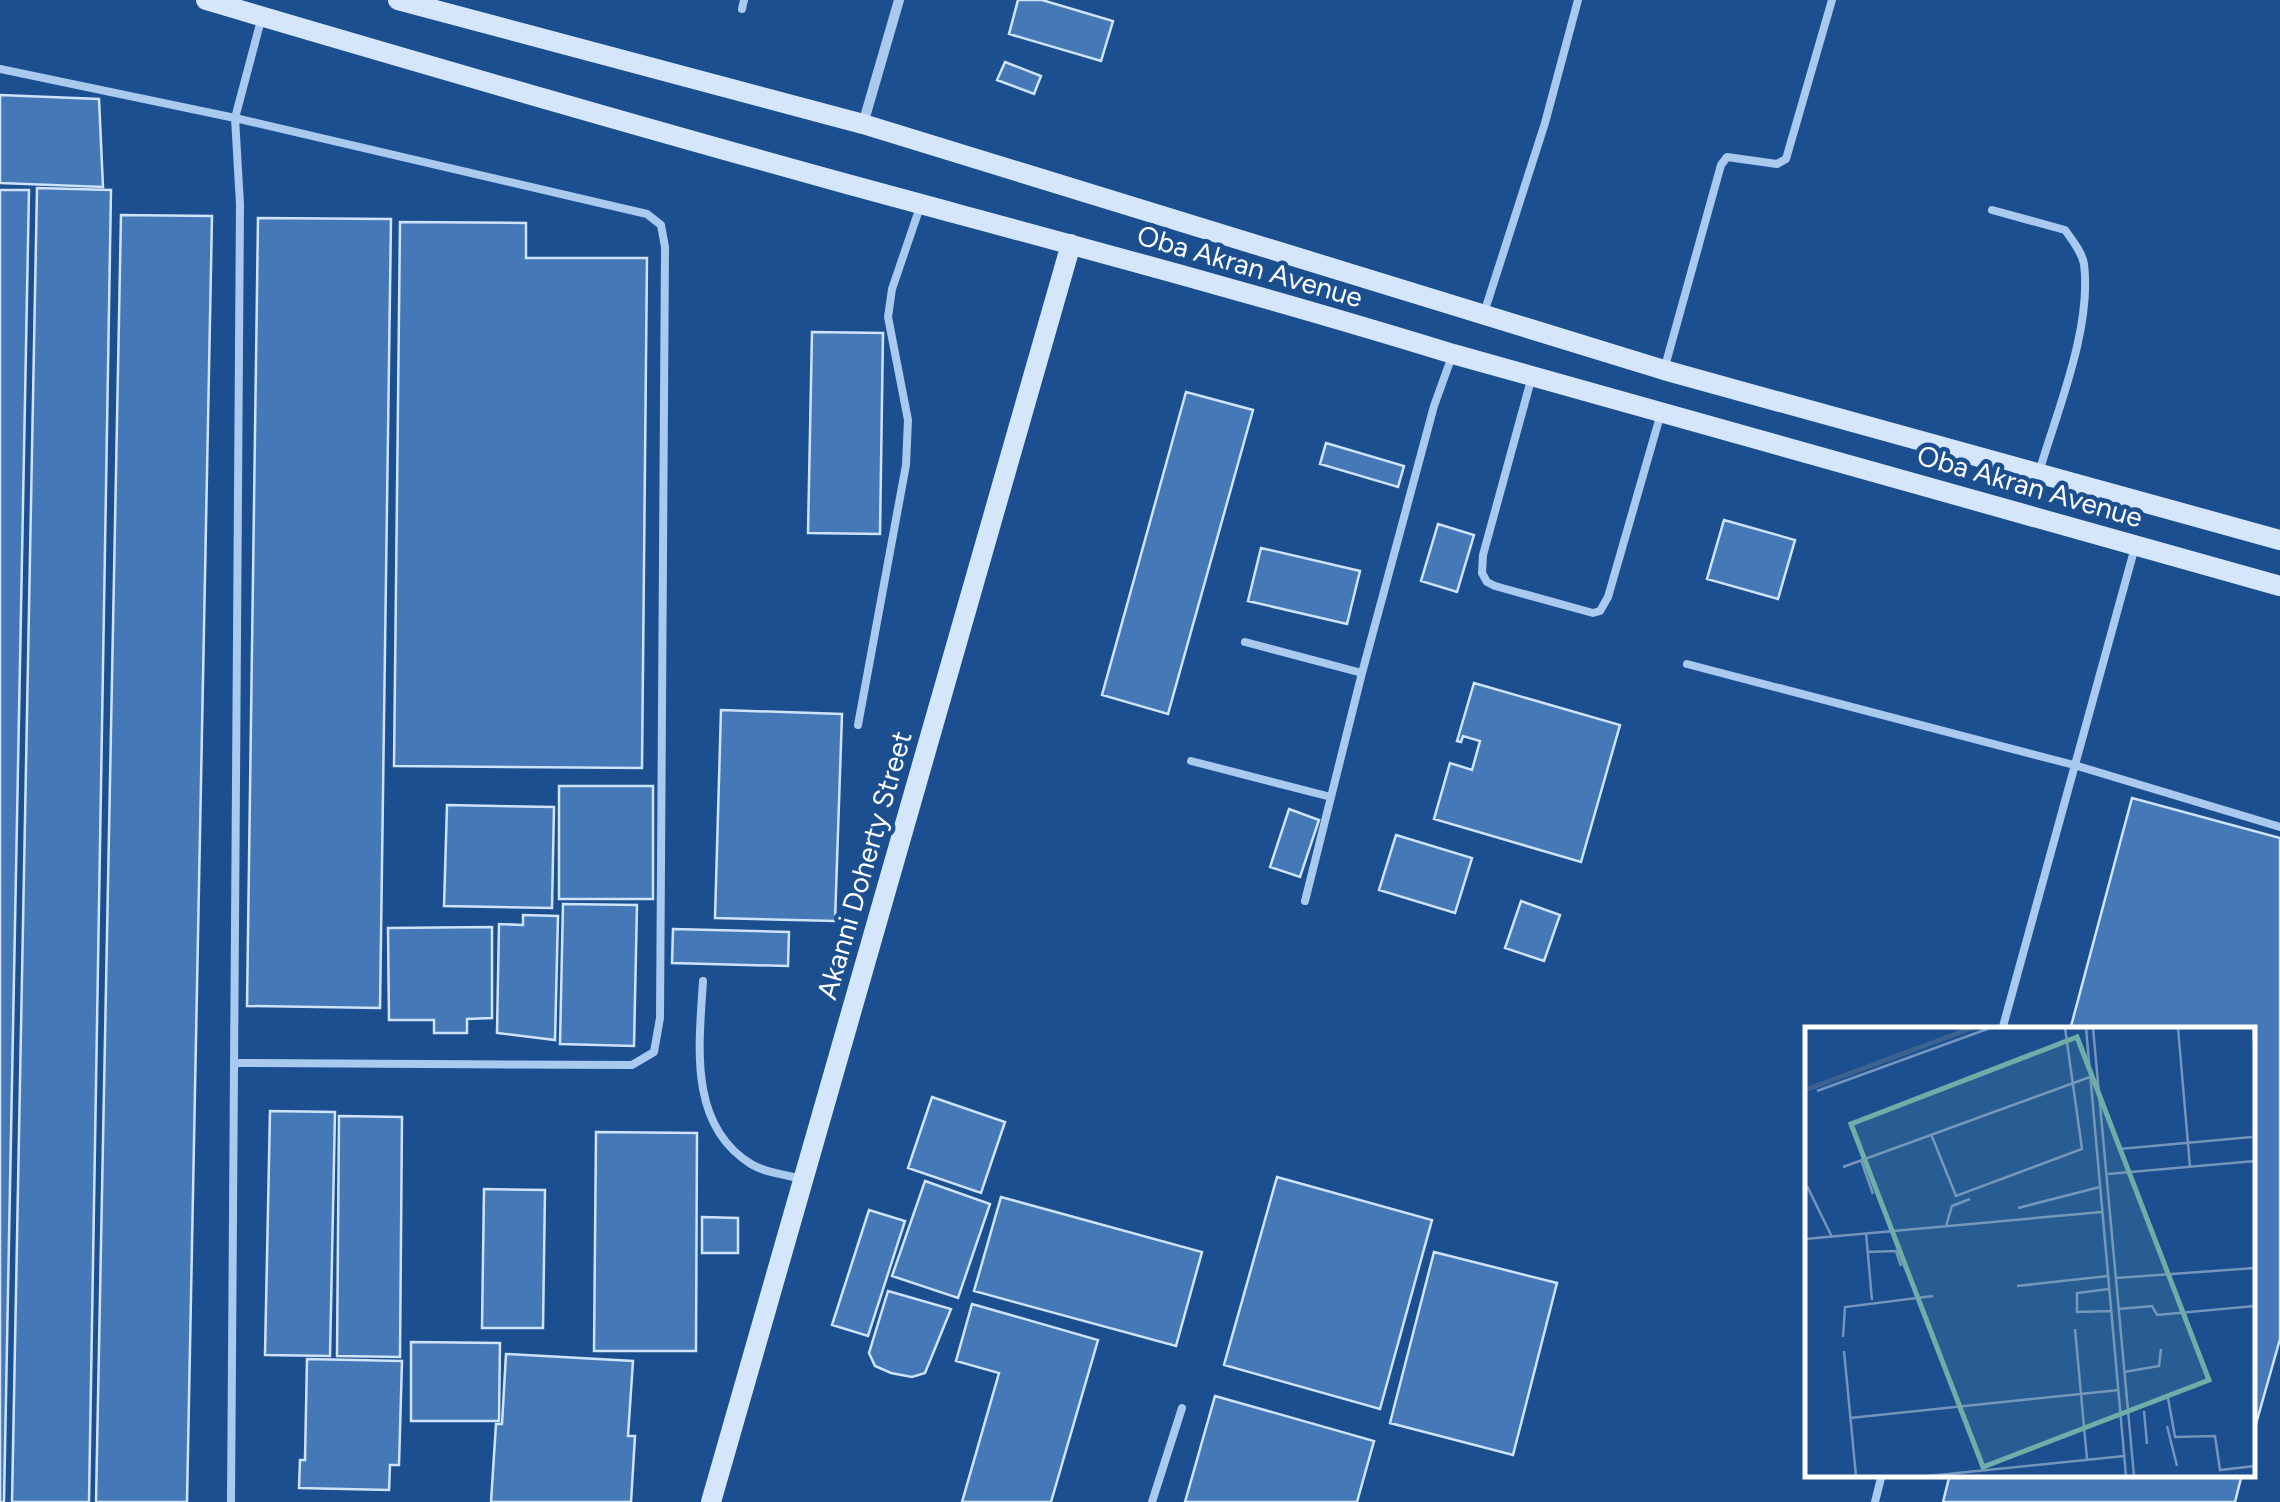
<svg xmlns="http://www.w3.org/2000/svg" width="2280" height="1502" font-family="Figtree,sans-serif">
<rect width="100%" height="100%" fill="#1b4f8f"/>
<!-- building -->
<path fill="#4478b7" stroke="#cfe3fa" stroke-width="2.5" d="M1018,0H1042L1113,21L1101,61L1009,34Z
M1005,62L1041,76L1034,94L997,80Z
M0,95L99,99L103,187L0,183Z
M37,188L111,190L89,1502H12Z
M0,190H29L4,1502H0Z
M121,215L212,216L187,1502H96Z
M258,218L391,219L380,1008L247,1006Z
M400,222L526,223V258H647L642,768L394,766Z
M812,332L883,333L880,534L808,533Z
M1186,392L1253,410L1168,714L1102,695Z
M1326,443L1404,466L1398,487L1320,464Z
M1724,520L1795,540L1778,599L1707,579Z
M1438,524L1474,535L1457,592L1421,581Z
M1261,548L1360,571L1347,624L1248,601Z
M1474,683L1620,725L1581,862L1434,819L1450,763L1472,770L1480,741L1463,736L1461,742L1457,741Z
M721,710L842,714L835,921L715,918Z
M559,786H653V899H559Z
M2132,798L2280,838V1339L2252,1438V1030H2070Z
M447,805L554,807L552,908L444,906Z
M1289,809L1319,820L1300,877L1270,867Z
M1396,835L1472,858L1455,913L1379,890Z
M1521,901L1560,915L1544,961L1505,948Z
M563,904L637,905L634,1046L560,1044Z
M523,915L558,916L555,1040L497,1033L499,924L523,925Z
M492,927V1018L467,1019V1033H434V1020H389L388,928Z
M673,929L789,932L788,966L672,963Z
M932,1097L1005,1122L981,1193L908,1168Z
M270,1111L335,1112L330,1356L265,1355Z
M339,1116L402,1117L400,1357L337,1356Z
M596,1132L697,1133L696,1351H594Z
M1277,1177L1432,1220L1380,1409L1224,1365Z
M925,1181L990,1204L958,1298L892,1276Z
M484,1189L545,1190L543,1328H482Z
M1001,1197L1202,1252L1176,1346L974,1291Z
M869,1210L905,1221L868,1336L832,1325Z
M702,1217L738,1218V1253H702Z
M1434,1252L1557,1283L1513,1455L1390,1423Z
M888,1291L951,1309L925,1373L912,1377L891,1373L875,1366L869,1353Z
M972,1304L1098,1340L1051,1502H962L999,1373L956,1361Z
M411,1342L500,1343L499,1421H411Z
M506,1354L633,1361L628,1436H635L631,1502H491L496,1424H502Z
M307,1359L402,1361L399,1465H390L389,1490L299,1488L300,1460H305Z
M1215,1396L1374,1441L1357,1502H1185Z
M1950,1474H2242L2235,1502H1943Z"/>
<g fill="none" stroke-linecap="round" stroke-linejoin="round">
<!-- lane -->
<path stroke="#a9c9ee" stroke-width="8" d="M742,9L744,0
M0,69L235,118L647,214L661,225L665,247L660,1018L654,1052L632,1065L235,1063
M1992,210L2065,230C2072,240 2082,252 2084,264C2092,327 2058,409 2040,469
M1484,313L1545,123L1578,0
M1664,370L1721,165L1727,157L1777,164L1786,159L1832,0
M1531,380L1483,555L1482,573L1487,582L1495,586L1593,613L1600,611L1608,597L1661,413
M1245,642L1362,673
M1687,664L2074,765L2280,827
M858,725L906,465L908,420L888,317L892,289L920,207
M1191,761L1331,797
M1305,901L1362,673L1434,406L1452,356
M703,981C699,1045 688,1125 751,1164C765,1173 787,1175 803,1179
M2002,1030L2135,547
M231,1502L240,204L235,118L261,20
M1152,1502L1182,1408
M1875,1502L1882,1474"/>
<!-- street -->
<path stroke="#a9c9ee" stroke-width="10" d="M863,124L899,0"/>
<!-- secondary -->
<path stroke="#d6e6fa" stroke-width="20" d="M206,0C419,63 633,125 847,184C1049,239 1252,292 1453,354L2280,586
M398,0L863,124L1664,370L2280,540
M711,1502L1071,244"/>
</g>
<g text-anchor="middle" stroke-width="9" stroke-linejoin="round" paint-order="stroke">
<!-- street labels -->
<g font-size="28" fill="#fff" stroke="#1b4f8f">
<text transform="translate(1250 266) rotate(16)" y="10">Oba Akran Avenue</text>
<text transform="translate(2030 486) rotate(16)" y="10">Oba Akran Avenue</text>
<text transform="translate(864 865) rotate(-74)" y="10">Akanni Doherty Street</text>
</g>
</g>
<!-- overview -->
<g transform="translate(1805 1027)">
<rect width="450" height="450" fill="#1b4f8f"/>
<path fill="none" stroke="#3c6290" stroke-width="5" d="M0,63L167,1"/>
<path fill="none" stroke="#7695bc" stroke-width="2.5" d="M281,1L321,449M288,1L329,449M373,1L385,140M448,1L450,31M12,64L185,1M126,107L151,169L277,122L260,1M314,122L447,110M56,133L68,167M38,140L285,50M303,147L450,134M2,159L27,210M213,181L295,160M141,199L147,179L165,172M61,206L67,273M0,212L297,185M62,225L91,224L96,239M311,251L450,241M212,259L303,249M304,262L272,266V285L306,284M313,282L347,279L352,288L450,279M270,302L282,432M38,310L40,280L128,269M39,324L51,449M319,345L354,339L356,322M363,371L370,410L410,409L415,443L450,439M339,384L342,417M45,391L314,363M362,399L372,439M123,449L319,429"/>
<path fill="#6fada8" fill-opacity="0.15" stroke="#6fada8" stroke-width="5" d="M272,10L404,353L178,440L46,97Z"/>
<rect width="450" height="450" fill="none" stroke="#fff" stroke-width="5"/>
</g>
</svg>
